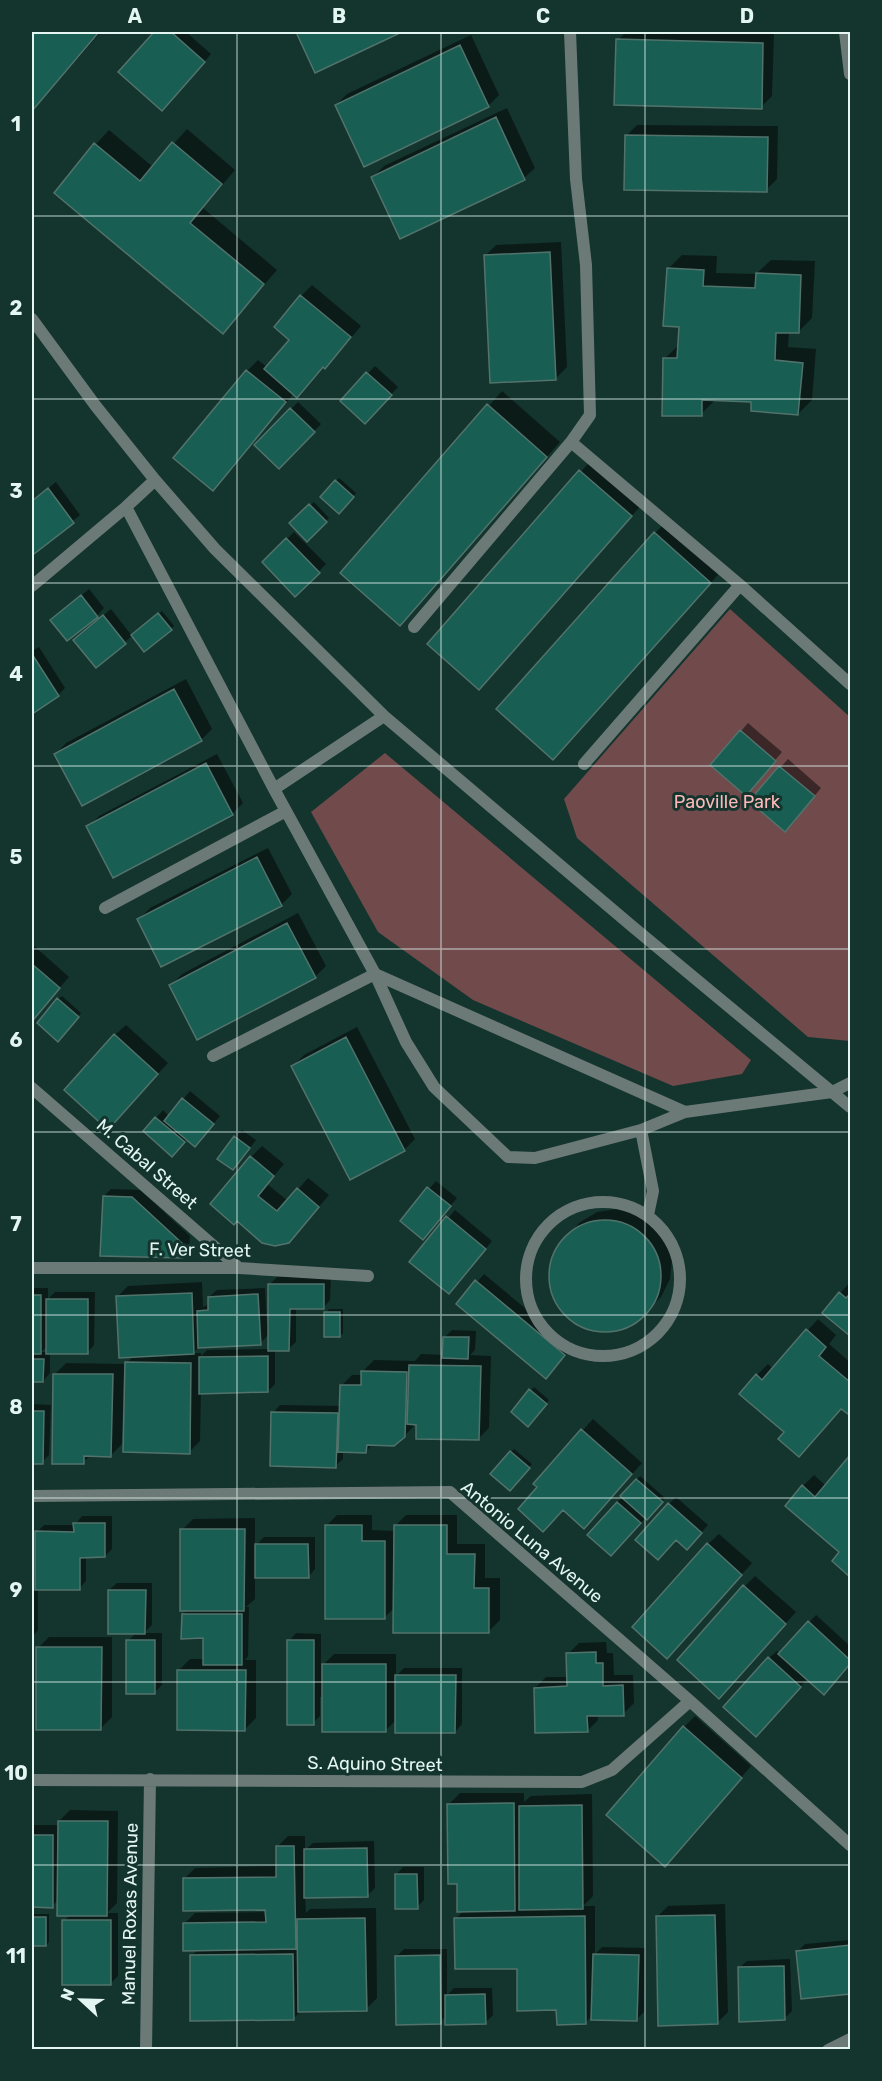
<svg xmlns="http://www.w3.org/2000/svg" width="882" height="2081" font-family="Rubik,sans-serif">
<rect width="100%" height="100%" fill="#14342e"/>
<!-- green -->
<path fill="#714a4b" d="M730,609L850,717V1041L808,1037L577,838L564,799Z
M385,753L751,1060L742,1074L673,1086L473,1000L378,932L311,812Z"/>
<!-- shadow -->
<path fill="#0007" fill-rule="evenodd" d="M34,32H101L32,111V35Z
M156,32H186L211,54L170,102L120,72Z
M297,32H398L316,71Z
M626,32L774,33L772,96L761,107L618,40Z
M471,35L499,95L488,106L336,105L347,94Z
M507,108L535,168L524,178L373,177L384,166Z
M637,125L778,126L777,179L766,190L626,136Z
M187,129L235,170L203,208L277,270L223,332L96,144L109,130L153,167Z
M561,242L567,367L556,378L485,256L496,245Z
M682,255L717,256L716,273L756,274L771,260L815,261L812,318L798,332H789L788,347L816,349L812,400L798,414L753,401L715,400L701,414L664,359L679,345L681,325L668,269Z
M312,285L361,326L336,356L324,366L308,385L297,396L294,393L213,489L175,458L247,371L258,360L267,367L292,340L301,296Z
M375,366L398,387L372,415L342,401Z
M502,391L560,442L414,610L342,573Z
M298,402L321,424L279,467L256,445Z
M594,457L645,501L479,688L429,644Z
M339,478L356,493L339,512L322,497Z
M56,482L80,515L34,552L32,549V501Z
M314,502L329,518L307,540L291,523Z
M669,519L724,568L567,744L655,533Z
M294,532L326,564L296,595L264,562Z
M89,589L104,608L97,616L52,620Z
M111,609L132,636L96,666L82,633Z
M162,611L174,626L171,629L137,632Z
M39,647L65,688L58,695L32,712V651Z
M186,679L212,729L201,740L82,804L56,754L66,743Z
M748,723L782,752L753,786L712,765Z
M217,754L243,803L232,814L114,876L88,827L99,816Z
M788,759L821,788L793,822L751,801Z
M268,848L292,894L281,905L139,919L150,908Z
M298,913L326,966L315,977L171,985L182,974Z
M32,944L69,977L34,1017L32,1015Z
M62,996L81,1013L58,1040V999Z
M126,1025L168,1063L118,1117L115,1035Z
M357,1027L415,1139L404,1150L293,1066L304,1055Z
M190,1091L220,1116L202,1138L187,1139L179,1148L145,1131L163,1110L169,1116Z
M242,1130L256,1140L240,1161L235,1137Z
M262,1146L284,1164L267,1184L288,1201L308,1178L329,1195L289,1242H263L251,1157Z
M436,1181L457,1198L430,1230L402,1221Z
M111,1189L140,1190L190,1236L189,1249L182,1256L104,1196Z
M617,1209L637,1212L654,1223L666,1239L672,1259L670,1279L661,1297L634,1323L615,1331H595L576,1323L561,1310L552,1292L550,1271L555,1252L579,1223L597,1212Z
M455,1210L492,1241L456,1285L411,1262Z
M484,1274L572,1347L553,1369L458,1304Z
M277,1277H331L330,1300L323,1308H296V1342L288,1349L275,1350V1384L268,1391L201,1392L200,1441L189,1452L127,1363L134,1355L117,1297L128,1286L202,1282L203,1307L210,1304L209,1297L217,1290L265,1288L267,1324L269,1323V1285ZM269,1334V1349L207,1350L201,1356V1353H193L199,1347L260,1344Z
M850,1282V1334L824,1312Z
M32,1288H48V1299L55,1292H95L94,1345L87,1353H50V1373L43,1381H32ZM48,1346V1352H41Z
M329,1309H343V1333L340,1336L326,1313Z
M818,1319L836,1335L829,1344L850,1362V1409L847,1412L842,1408L787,1432L757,1375L768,1364L773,1369Z
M452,1330L476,1331L475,1350L470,1355L491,1356L489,1428L478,1439L418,1422L404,1436L373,1444L366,1451H343V1459L335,1466L273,1413L280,1405L341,1406V1386L352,1375H363V1371L374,1360L415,1361L421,1354L444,1355V1338Z
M66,1363L124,1364L122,1444L111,1455H91L83,1462L55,1374Z
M534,1387L549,1400L531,1421L513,1412Z
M32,1404L51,1405L49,1455L42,1462H32Z
M593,1419L642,1463L595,1516L535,1483Z
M514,1449L532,1464L513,1486L511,1452Z
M850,1458V1575L834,1560L841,1551L803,1486L814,1475L826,1486Z
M640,1476L665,1498L618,1547L589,1535Z
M676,1497L708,1525L694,1541L669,1504Z
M337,1515H372V1530L395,1531V1526L406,1515H457V1544H485V1578H500V1620L489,1631L395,1607L384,1618L326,1526Z
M82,1516H112V1549L105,1556H86V1581L79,1589H38V1630L32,1637V1575H37V1532L44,1525H75Z
M255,1518V1546L264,1537H315V1569L308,1577H255V1599L246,1607H249L248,1656L245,1660H256V1718L245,1729L179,1670L190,1659H204V1637L183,1614L188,1609L182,1530L193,1519Z
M719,1534L752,1563L678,1646L708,1544Z
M755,1576L796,1612L729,1686L745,1586Z
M117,1583H152V1625L144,1633H162V1685L154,1693L128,1641L136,1633L109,1590Z
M816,1615L850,1646V1663L831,1685L808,1678L764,1728L769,1658L777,1651L780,1654Z
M296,1633L321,1634V1667L334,1654H396V1676L404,1668H462V1724L455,1732L397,1719L386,1730L323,1697H320V1716L313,1723L289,1641Z
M49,1637H112V1717L101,1728L38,1648Z
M606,1642L607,1653H613L614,1675H633L634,1703L623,1714L598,1715V1720L587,1731L535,1688L546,1677H568V1654L579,1643Z
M695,1716L751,1766L676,1854L684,1727Z
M460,1793H524V1802L531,1796L592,1794L593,1896L583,1906H595V1954L602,1947L645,1948L644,2012L636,2020L593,2015L585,2023L558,2009L518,1967L456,1919L464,1910L459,1883L449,1804Z
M70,1810L118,1811L117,1903L107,1913H118V1976L110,1984L64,1921L70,1915L59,1899L52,1906H32V1825H59V1821Z
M288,1836H305V1850L313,1843L374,1841L375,1888L367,1896L305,1897L306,1913L310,1909L376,1908L377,1998L366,2009L302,2010L293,2019L191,1956L198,1950L184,1924L195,1913L267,1912V1908L184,1879L195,1868L278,1866L277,1847Z
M403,1867H424V1900L417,1907L396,1875Z
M725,1904L728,2012L717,2023L657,1917L668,1906Z
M32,1914H49V1942L46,1945H32Z
M850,1940V1993L802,1997L798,1951L805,1944Z
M404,1949H447V1995L454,1988H492L493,2015L485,2023L446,2016L440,2022L396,1957Z
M790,1959L792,2011L784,2019L739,1968L747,1961Z"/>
<!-- building -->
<path fill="#195e53" stroke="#52736c" stroke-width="1.5" d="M32,32H99L32,111Z
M154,32H171L205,62L162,111L118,72Z
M296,32H402L315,73Z
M616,39L763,43L762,109L614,105Z
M460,45L489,107L364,167L335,105Z
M496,117L525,180L400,239L371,177Z
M625,135L768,137L767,192L624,190Z
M172,142L222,184L190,223L264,284L223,334L54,193L94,143L140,181Z
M550,252L556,380L490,383L484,255Z
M667,268L704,270L703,286L755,288L756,273L801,275L799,333H776L775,360L803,363L798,415L751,411V402L702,400V416H662L663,358H677L679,327L663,326Z
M300,295L351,337L325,369L323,367L297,398L264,369L289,340L274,327Z
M246,370L286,402L213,491L173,458Z
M366,372L392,395L365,424L340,401Z
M487,404L547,457L400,626L340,573Z
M290,408L315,432L279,469L254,445Z
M579,470L632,516L479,690L427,644Z
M335,480L354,497L339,514L320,497Z
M48,488L74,523L34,554L32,551V501Z
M309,504L327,522L307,542L289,523Z
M654,532L711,583L553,760L496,709Z
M286,538L320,573L295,597L262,562Z
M81,595L98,617L67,641L50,620Z
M158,613L172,630L144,652L131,635Z
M103,615L126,644L96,668L73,640Z
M32,654L59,696L32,714Z
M174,689L202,741L82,806L54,754Z
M740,730L776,761L746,796L710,765Z
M206,763L233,815L113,878L86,826Z
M779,766L815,796L785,832L749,801Z
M257,857L282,906L161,967L137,919Z
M287,923L316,978L197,1040L169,985Z
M32,964L60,988L34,1019L32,1017Z
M57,998L79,1017L58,1042L37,1023Z
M114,1034L158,1074L108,1130L64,1090Z
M346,1037L405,1151L350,1180L291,1066Z
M182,1098L214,1124L195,1147L164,1121Z
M155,1117L185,1142L172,1157L143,1131Z
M234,1136L250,1148L233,1170L217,1159Z
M250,1156L274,1176L258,1196L277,1211L297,1188L319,1207L289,1243L275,1246L262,1243L237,1221L234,1225L210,1204Z
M427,1187L451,1206L423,1240L400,1221Z
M103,1196L132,1197L183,1244V1258L100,1256Z
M446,1216L486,1249L449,1294L409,1262Z
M549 1276a56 56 0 1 1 112 0a56 56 0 1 1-112 0Z
M475,1280L565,1355L546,1379L456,1304Z
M268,1284H324V1309H290L289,1351H268Z
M839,1292L846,1298L850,1294V1336L822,1313Z
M192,1293L194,1354L119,1358L116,1296Z
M258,1294L261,1345L198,1348L197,1311L208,1310V1297Z
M32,1295H41V1354H32Z
M46,1299H88V1354H46Z
M324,1312H340V1337H324Z
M806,1329L826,1347L819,1356L850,1382V1411L848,1414L841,1409L799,1457L778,1439L784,1432L739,1394L756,1374L762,1380Z
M443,1337H469L468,1359L442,1358Z
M268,1356V1392L199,1394V1357Z
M32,1359H44L43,1382H32Z
M125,1362L191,1363L190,1454L123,1452Z
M409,1365L481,1366L479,1440L416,1439V1425L407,1424Z
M361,1371L407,1372L405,1437L394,1446L367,1445L366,1453L338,1452L340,1385H361Z
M53,1374H113L111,1457L84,1456V1464H52Z
M529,1389L547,1404L528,1427L511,1412Z
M32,1411H44L43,1464H32Z
M271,1412L338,1413L336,1468L270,1466Z
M581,1429L632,1474L584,1529L563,1510L543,1532L518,1509L537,1487L533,1484Z
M510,1451L530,1468L510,1491L490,1474Z
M850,1455V1577L832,1561L839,1552L785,1506L802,1485L815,1497Z
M636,1479L663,1502L647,1520L620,1496Z
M617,1502L641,1523L611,1556L587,1535Z
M668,1503L702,1533L687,1550L676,1540L658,1560L635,1540Z
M73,1523H105V1557L80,1558V1590H35V1531L74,1532Z
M325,1525H362V1541H385V1619H325Z
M394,1525H447V1554H475L474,1588H489V1633H393Z
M180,1529H245L244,1611H180Z
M707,1543L742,1575L667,1659L632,1627Z
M255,1544H308L309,1578H255Z
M743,1585L786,1624L719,1699L677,1660Z
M108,1590H146L145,1634H108Z
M182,1614H242V1665H203V1638L181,1639Z
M808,1621L850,1660V1664L824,1695L778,1654Z
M126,1640H155V1694H126Z
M287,1640H314V1725H287Z
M36,1647H102L101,1730H36Z
M596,1652V1663H603V1686L623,1685L624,1716H587L588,1732L535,1733L534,1688L567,1686L566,1653Z
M768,1657L801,1687L756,1737L723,1707Z
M322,1664H386V1732H322Z
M177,1670H246L245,1731L177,1730Z
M395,1675H456L455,1733H395Z
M683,1726L742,1778L665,1867L606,1815Z
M514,1803L515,1911L457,1912V1884H448L447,1804Z
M582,1805L583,1909L519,1910V1806Z
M58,1821H108L107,1916H57Z
M32,1835H53V1908L32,1907Z
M276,1846H294L296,1949L183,1951V1923L266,1922L265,1910L183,1911V1878L276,1877Z
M367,1848L368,1897L304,1898V1849Z
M395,1874H417L418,1909H395Z
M715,1915L718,2024L658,2026L656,1916Z
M585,1916L586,2024L557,2025L556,2010L517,2011V1969H455L454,1918Z
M32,1917H46V1946H32Z
M365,1918L367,2011L298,2012L297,1919Z
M62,1920H111V1985H62Z
M850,1945V1994L801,1999L796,1951Z
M293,1954L294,2020L190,2021V1955Z
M593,1954L639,1955L637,2021L591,2020Z
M440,1955L441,2024L396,2025L395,1956Z
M784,1966L785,2020L739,2022L738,1967Z
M485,1994L486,2024L445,2025V1995Z"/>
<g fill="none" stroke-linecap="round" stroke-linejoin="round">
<!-- minor -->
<path stroke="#6c7a77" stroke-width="12" d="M845,32L850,74
M32,319L95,405L155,480L215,549L384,716L633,927L850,1107
M571,442L740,585L850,684
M126,507L274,789L375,974L406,1042L434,1087L508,1157L535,1158L641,1130L685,1112L832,1092L850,1083
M32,586L126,507L155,480
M414,627L571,442L590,415L586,265L576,179L570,32
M584,764L740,585
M274,789L384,716
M105,908L286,811
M213,1056L375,974L685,1112
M32,1088L239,1268
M641,1130L653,1191L648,1215
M526 1279a77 77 0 1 1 154 0a77 77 0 1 1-154 0Z
M32,1268H239L368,1276
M32,1496L450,1492L690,1701L850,1845
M32,1780L582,1782L612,1770L690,1701
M146,2050L150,1779
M828,2050L850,2039"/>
</g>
<!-- grid -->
<path fill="none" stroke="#e3f6f1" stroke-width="1.5" stroke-opacity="0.55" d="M237,32V2050M441,32V2050M645,32V2050M32,216H850M32,399H850M32,583H850M32,766H850M32,949H850M32,1132H850M32,1315H850M32,1498H850M32,1682H850M32,1865H850"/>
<g text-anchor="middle" stroke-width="6" stroke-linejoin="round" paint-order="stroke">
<!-- park labels -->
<g font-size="18" fill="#fdb8b9" stroke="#14342e">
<text x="727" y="808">Paoville Park</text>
</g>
<!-- street labels -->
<g font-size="18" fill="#e3f6f1" stroke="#14342e">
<text transform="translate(147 1164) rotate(41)" y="6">M. Cabal Street</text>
<text transform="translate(200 1250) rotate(1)" y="6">F. Ver Street</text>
<text transform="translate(532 1542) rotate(40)" y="6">Antonio Luna Avenue</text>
<text transform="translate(375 1764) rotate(1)" y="6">S. Aquino Street</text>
<text transform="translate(130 1914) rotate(-89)" y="6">Manuel Roxas Avenue</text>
</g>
</g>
<!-- border -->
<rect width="882" height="2081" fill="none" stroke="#14342e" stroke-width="66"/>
<!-- north arrow -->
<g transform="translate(81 2000) rotate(292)" stroke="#14342e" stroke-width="4.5" paint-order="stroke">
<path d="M0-4.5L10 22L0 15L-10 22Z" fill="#e3f6f1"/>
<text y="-9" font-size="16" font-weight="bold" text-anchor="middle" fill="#e3f6f1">N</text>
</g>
<rect x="33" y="33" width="816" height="2015" fill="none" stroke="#e3f6f1" stroke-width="2"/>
<g font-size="20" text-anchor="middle" font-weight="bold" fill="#e3f6f1">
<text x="135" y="23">A</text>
<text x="339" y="23">B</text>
<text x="543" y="23">C</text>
<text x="747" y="23">D</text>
<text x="16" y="131">1</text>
<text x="16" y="315">2</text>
<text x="16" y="498">3</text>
<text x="16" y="681">4</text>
<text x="16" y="864">5</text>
<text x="16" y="1047">6</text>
<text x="16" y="1231">7</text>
<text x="16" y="1414">8</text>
<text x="16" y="1597">9</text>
<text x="16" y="1780">10</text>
<text x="16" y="1963">11</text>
</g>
</svg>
